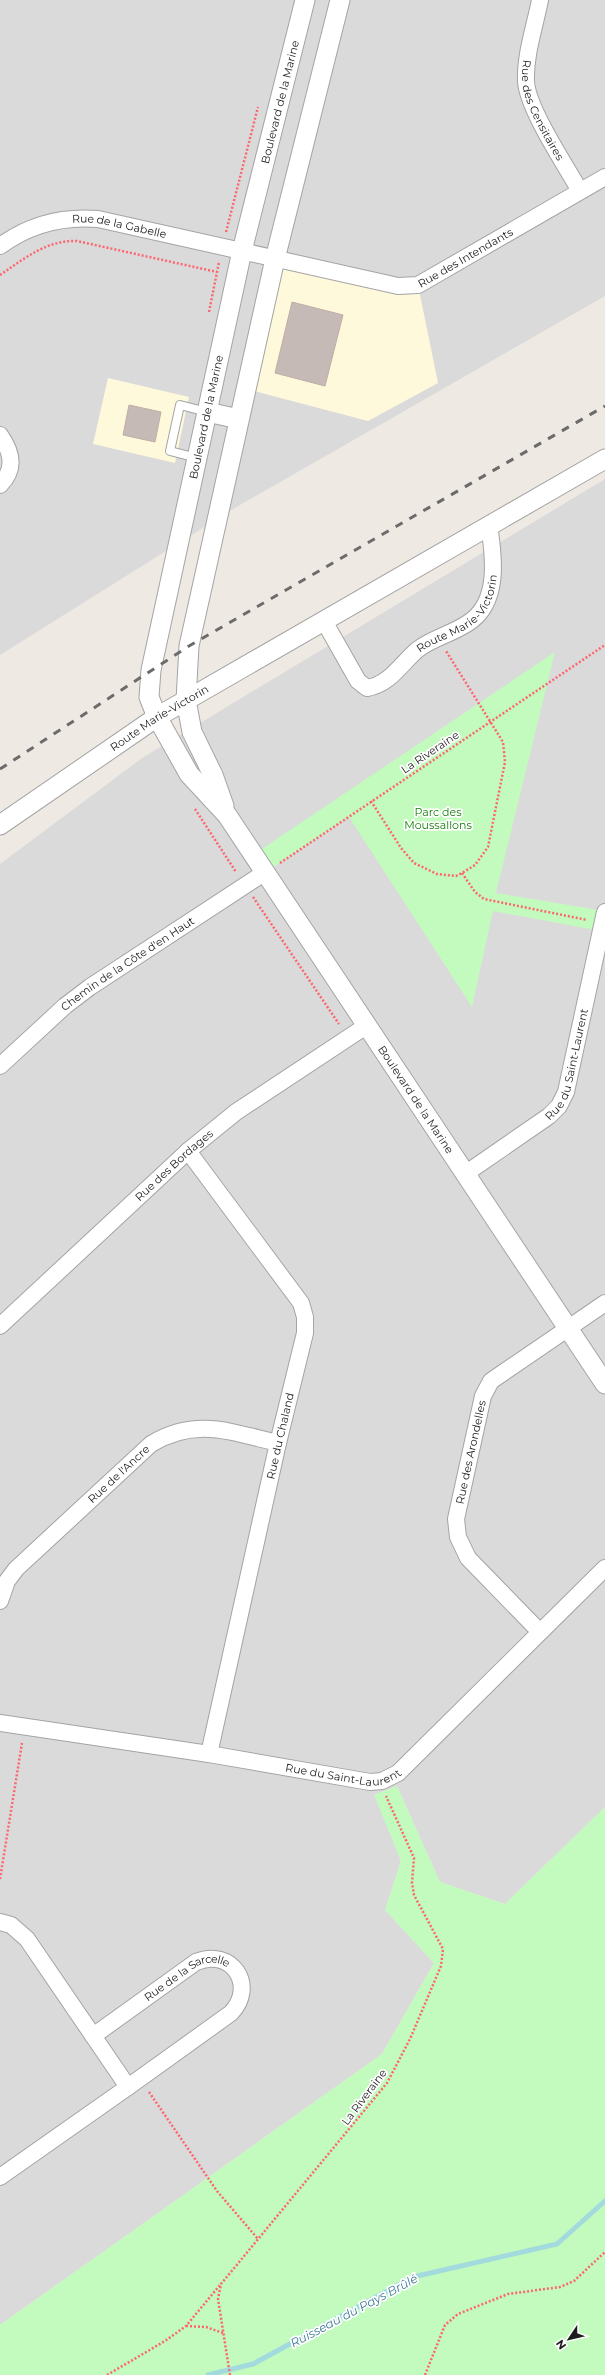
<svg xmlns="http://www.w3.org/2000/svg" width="605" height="2375" font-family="Montserrat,sans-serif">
<rect width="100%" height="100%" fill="#efe9e3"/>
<!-- residential -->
<path fill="#dbdada" d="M0,0H605V296L233,509L0,655Z
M605,479V1807L505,1904L440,1882L397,1786L375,1795L401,1861L385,1910L434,1963L382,2054L0,2325V864L142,758Z"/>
<!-- education -->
<path fill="#fff9dc" d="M275,259L418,285L438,383L368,421L246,389Z
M108,378L189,397L175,463L93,444Z"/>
<!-- park -->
<path fill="#c3fabe" d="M555,652L496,893L605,911L601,931L493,911L472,1007L349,817L264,873L253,855Z
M397,1786L440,1882L505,1904L605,1807V2375H0V2325L382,2054L434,1963L385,1910L401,1861L374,1795Z"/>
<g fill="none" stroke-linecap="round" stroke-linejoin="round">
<!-- stream -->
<path stroke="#a2dade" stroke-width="5" d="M208,2375L253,2364L413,2277L557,2244L605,2201"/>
</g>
<!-- building -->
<path fill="#c6bab6" stroke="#c1ada5" d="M292,302L343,315L325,386L275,373Z
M129,405L161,412L155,442L123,435Z"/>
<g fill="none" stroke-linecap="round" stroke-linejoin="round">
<defs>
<path id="service" d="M197,458L170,451L180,405L207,412"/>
<g id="minor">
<path id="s1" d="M540,0C535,26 525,54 526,81C527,108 566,166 580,191"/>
<path id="s2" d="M0,246C30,224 62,216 98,219L398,286L418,285L605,177"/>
<path d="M0,435C12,452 16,469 0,485"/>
<path id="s3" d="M324,621L358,681L367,688C389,685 401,664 417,650C432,638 452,634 468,623C500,603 494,557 489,525"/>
<path id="s4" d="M0,1066L65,1006L90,987L264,873"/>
<path d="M188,1151L301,1303L305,1317V1333L278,1443L209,1754"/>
<path id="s5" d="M465,1174L549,1116L559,1106L566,1092L605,912"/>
<path id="s6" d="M0,1326L188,1151L236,1112L366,1026"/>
<path id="s7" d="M0,1601L7,1581L16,1569L151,1444C196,1417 230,1432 278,1443"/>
<path id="s8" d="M540,1632L468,1558L458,1537L456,1519L483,1396L491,1381L605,1303"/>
<path id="s9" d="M0,1723L209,1754L370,1782L382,1781L398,1773L605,1568"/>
<path d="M0,1922L11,1925L27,1939L128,2087L0,2177"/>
<path id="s10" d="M93,2036L196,1962C232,1947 257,1986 231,2013L128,2087"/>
</g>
<g id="tertiary">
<path id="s11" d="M305,0L242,251L151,670L149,697L157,717L189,774L227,815L605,1384"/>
<path d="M207,412L239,419"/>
<path d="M224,806L213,775L192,732L186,700L189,646L275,259L340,0"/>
<path id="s12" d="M0,825L157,717L605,459"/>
</g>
</defs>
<!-- service casing -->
<use href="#service" stroke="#a4a4a4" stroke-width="10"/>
<!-- minor casing -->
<use href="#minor" stroke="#a4a4a4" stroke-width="18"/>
<!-- tertiary casing -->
<use href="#tertiary" stroke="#a4a4a4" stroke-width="21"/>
<!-- path -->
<path stroke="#fc666f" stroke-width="2.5" stroke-dasharray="2 2" stroke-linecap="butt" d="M226,232L258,107
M0,275C24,259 46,240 77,241L217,272
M209,312L219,262
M371,801L401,848L414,863L437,874L456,876L462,873L475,865L488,847L505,762L503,742L446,651
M195,809L236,872
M280,863L605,645
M462,873L475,892L484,899L587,920
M253,897L339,1024
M0,1879L22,1743
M149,2092L217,2191L258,2239
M186,2326L206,2327L223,2333
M107,2375L165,2341L186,2326L220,2285
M230,2375L218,2299L221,2284L387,2083L410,2039L441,1966L443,1949L414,1895L412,1883L414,1858L386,1796
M425,2375L445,2325L458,2314L508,2294L560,2287L574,2281L605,2252"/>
<!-- service -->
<use href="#service" stroke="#fff" stroke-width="8"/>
<!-- minor -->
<use href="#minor" stroke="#fff" stroke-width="16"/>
<!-- tertiary -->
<use href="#tertiary" stroke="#fff" stroke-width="19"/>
<!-- rail -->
<path stroke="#6b6b6b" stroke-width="3" stroke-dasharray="8 8" stroke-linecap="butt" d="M0,769L189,646L605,406"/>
</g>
<g text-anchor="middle" stroke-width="3.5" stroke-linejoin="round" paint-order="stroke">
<!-- street labels -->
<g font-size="11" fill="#1d1d1d" stroke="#fff">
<text transform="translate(280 102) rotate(-76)" y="4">Boulevard de la Marine</text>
<text dy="4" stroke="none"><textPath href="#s1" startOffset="115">Rue des Censitaires</textPath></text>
<text dy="4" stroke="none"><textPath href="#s2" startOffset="126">Rue de la Gabelle</textPath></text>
<text dy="4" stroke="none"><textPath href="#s2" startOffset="486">Rue des Intendants</textPath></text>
<text transform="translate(206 417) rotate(-78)" y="4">Boulevard de la Marine</text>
<text dy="4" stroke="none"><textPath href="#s3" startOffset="202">Route Marie-Victorin</textPath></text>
<text dy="4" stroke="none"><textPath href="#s12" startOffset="192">Route Marie-Victorin</textPath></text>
<text transform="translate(430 752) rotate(-34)" y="4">La Riveraine</text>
<text dy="4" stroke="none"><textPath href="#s4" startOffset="164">Chemin de la Côte d'en Haut</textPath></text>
<text dy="4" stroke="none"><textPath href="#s5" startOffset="158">Rue du Saint-Laurent</textPath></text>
<text dy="4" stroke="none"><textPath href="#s11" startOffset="1199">Boulevard de la Marine</textPath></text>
<text dy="4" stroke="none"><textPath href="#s6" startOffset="237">Rue des Bordages</textPath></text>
<text transform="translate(280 1436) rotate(-77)" y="4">Rue du Chaland</text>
<text dy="4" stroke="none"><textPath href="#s8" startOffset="213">Rue des Arondelles</textPath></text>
<text dy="4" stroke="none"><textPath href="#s7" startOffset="176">Rue de l'Ancre</textPath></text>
<text dy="4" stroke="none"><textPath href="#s9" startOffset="348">Rue du Saint-Laurent</textPath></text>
<text dy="4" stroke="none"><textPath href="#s10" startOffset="113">Rue de la Sarcelle</textPath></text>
<text transform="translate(364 2097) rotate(-53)" y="4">La Riveraine</text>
</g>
<!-- park labels -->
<g font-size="11" fill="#137e09" stroke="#fff">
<text x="438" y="816">Parc des<tspan x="438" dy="13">Moussallons</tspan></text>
</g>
<!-- water labels -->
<g font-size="12" font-style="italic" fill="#407a97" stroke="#fff">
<text transform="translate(354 2311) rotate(-28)" y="4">Ruisseau du Pays Brûlé</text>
</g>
</g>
<!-- north arrow -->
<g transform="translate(569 2339) rotate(235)" stroke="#ffffff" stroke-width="3" paint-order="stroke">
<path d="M0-3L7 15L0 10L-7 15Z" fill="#1d1d1d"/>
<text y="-6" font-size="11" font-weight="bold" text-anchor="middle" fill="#1d1d1d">N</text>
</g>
</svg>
